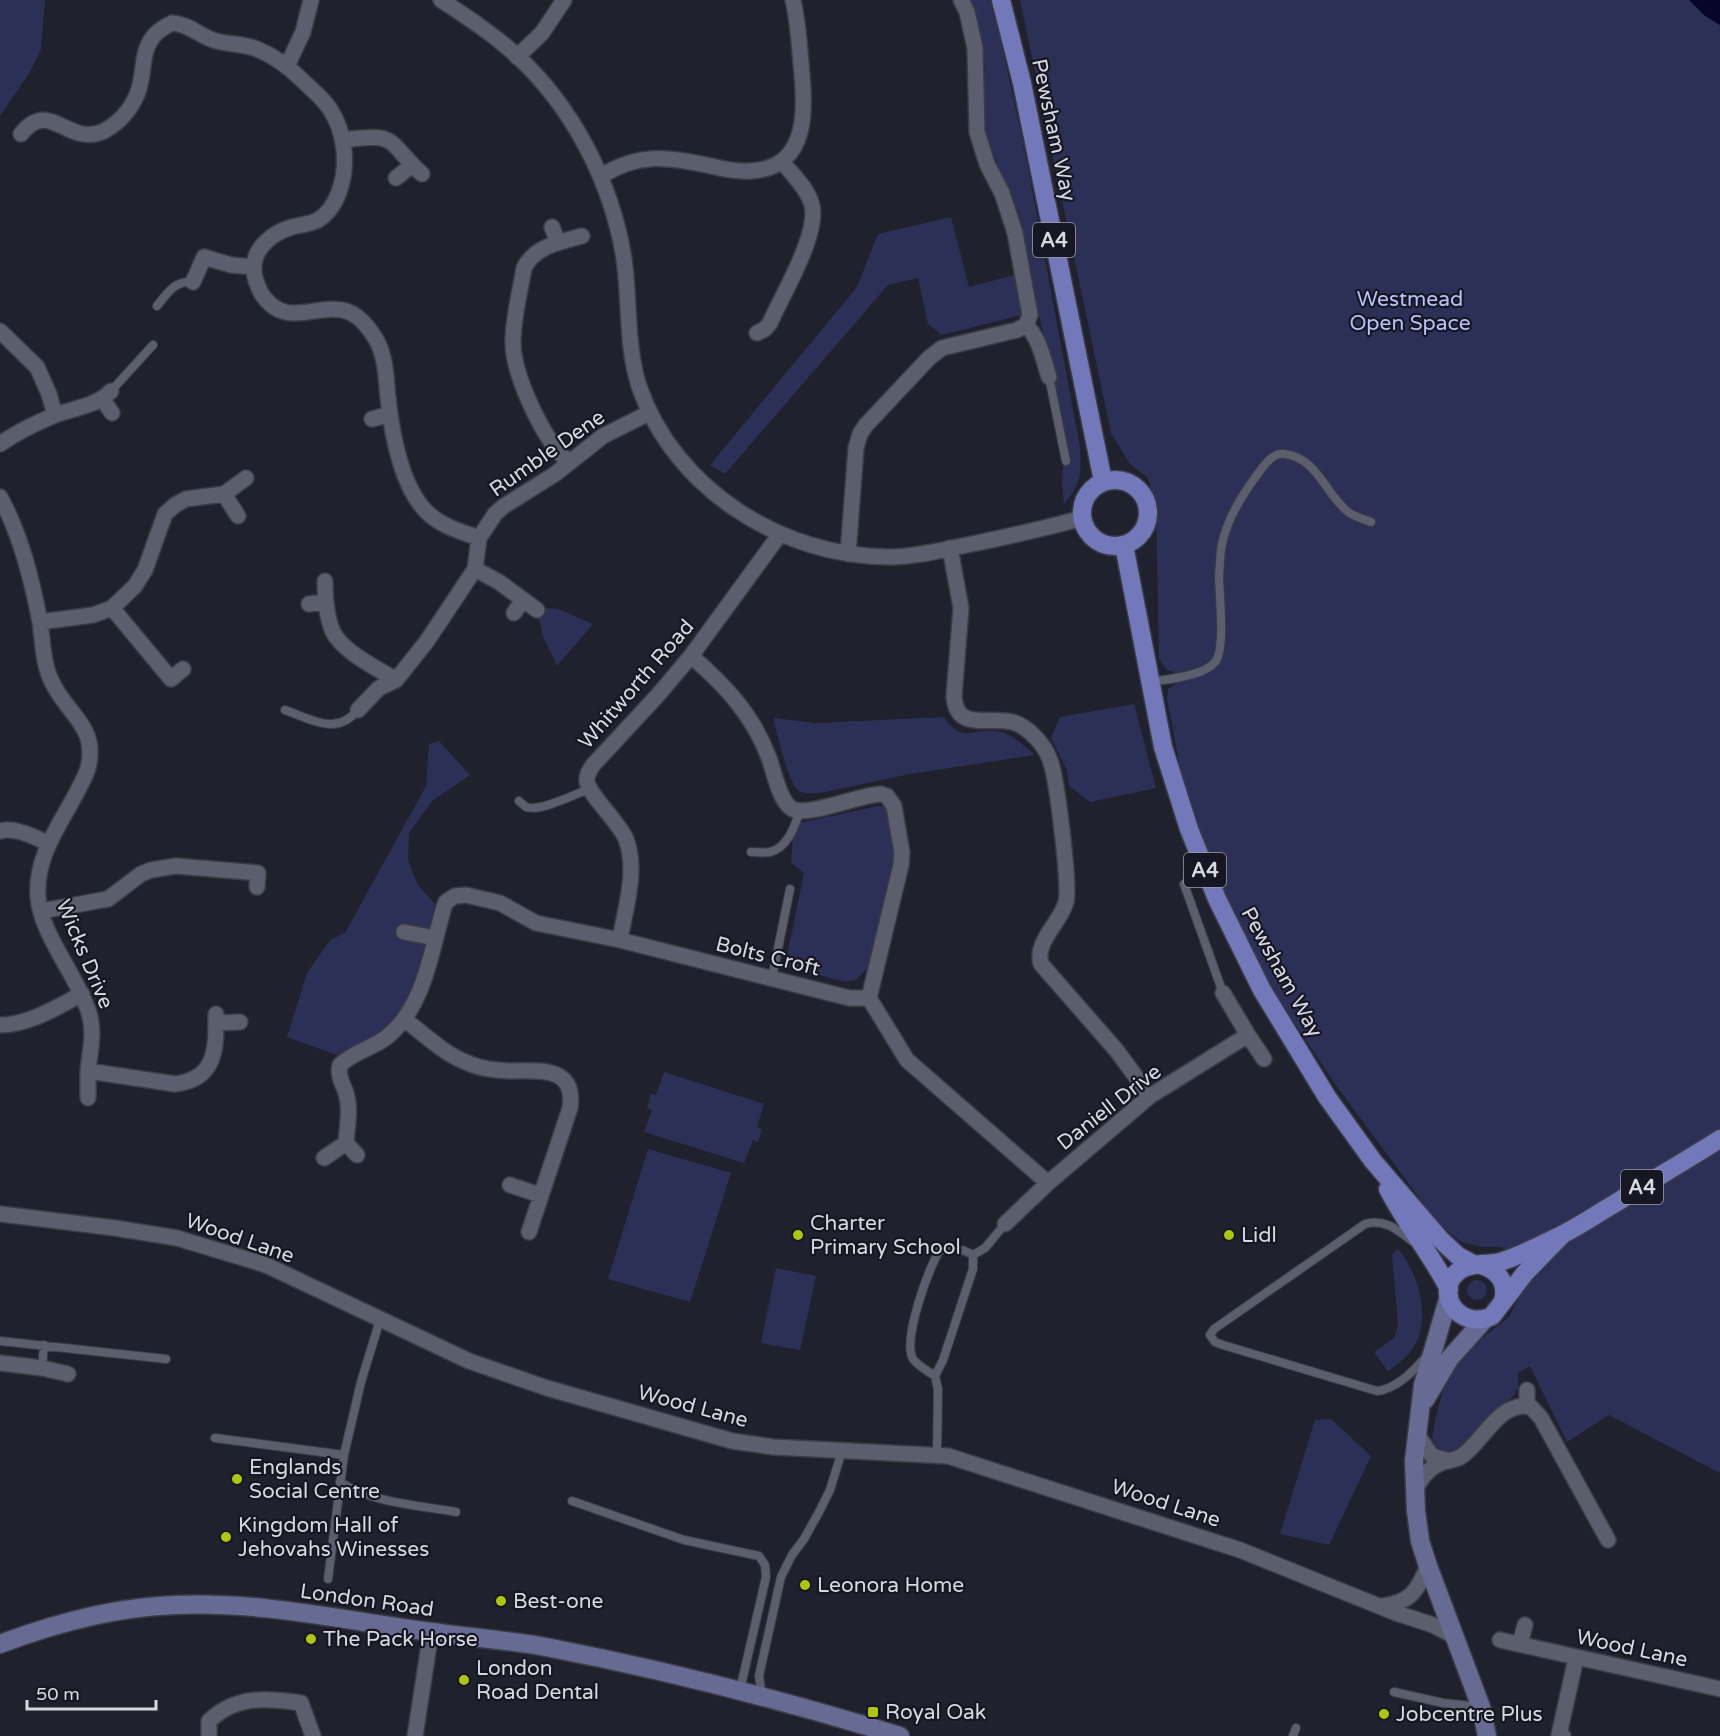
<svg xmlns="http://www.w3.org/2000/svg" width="1720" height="1736" font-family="'Varela Round',sans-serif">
<rect width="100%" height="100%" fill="#1f212d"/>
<!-- green -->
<path fill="#2d3056" d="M0,0H45L41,49L30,72L0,116Z
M969,0H990L1000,37L1026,157L1080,447C1081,475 1082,482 1064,504L1062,481L1064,453L1053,377L1038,311L942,335L928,324L918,278L888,285L725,474L710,465L857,287L878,234L951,217L969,287L1029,271L1021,221L987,139L982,108L985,64Z
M1020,0H1700L1720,13V1473L1609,1415L1567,1442L1530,1366L1518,1373V1387L1515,1394L1488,1418L1460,1449L1445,1452L1436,1446L1432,1438L1436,1416L1443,1390L1456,1365L1476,1343L1509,1317L1527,1282L1502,1247H1482L1461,1242L1437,1222L1335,1084L1272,989L1239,925L1206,847L1181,772L1167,699L1168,689L1176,684L1174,672L1166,670L1159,658L1156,508L1148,478L1130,464L1111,433Z
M546,608L558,609L593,624L557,666L543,637L539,618Z
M1134,704L1156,788L1090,802L1069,786L1067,770L1051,738L1060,717Z
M944,717C964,748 977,723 1004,733C1016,737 1025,747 1035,755L910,774L820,793C812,793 803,795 797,789C788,782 777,731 773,718L816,723Z
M439,741L470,775L432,801L409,833L408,859L413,873L418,885L435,904C425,944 415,1003 382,1030C369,1040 352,1047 337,1055L287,1037L307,973L330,940L345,933L426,786L429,744Z
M878,806L887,807L897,861L880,918L871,962L865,971L855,980L845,982L785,966L804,873L791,863L794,824Z
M664,1072L764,1104L757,1127L762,1129L758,1142L753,1140L744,1163L644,1132L652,1110L647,1108L651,1094L656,1095Z
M648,1149L731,1173L690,1302L608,1279Z
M1398,1249C1418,1272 1431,1317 1415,1345C1409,1356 1398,1364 1388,1371L1374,1352L1394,1338L1398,1326L1392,1254Z
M776,1268L816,1276L800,1350L761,1343Z
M1467 1290a10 10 0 1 1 20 0a10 10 0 1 1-20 0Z
M1331,1419L1371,1456L1329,1545L1280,1534L1315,1420Z"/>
<!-- water -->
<path fill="#08052a" d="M1689,0H1720V25L1705,16Z"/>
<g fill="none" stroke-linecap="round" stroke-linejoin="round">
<defs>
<path id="lane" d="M157,306C167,293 176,280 193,282
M1049,377L1066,461
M111,391L153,345
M1151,682C1168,679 1204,676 1215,662C1226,649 1219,594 1219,576C1220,566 1220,554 1222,544C1227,520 1242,495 1257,475C1263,467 1272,452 1285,454C1317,458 1325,493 1347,511C1354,517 1363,519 1371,522
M285,710C313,720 336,736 358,710
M519,801C520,802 525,806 526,807C541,812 574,794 590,789
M751,852C757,852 765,853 770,852C788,848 795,825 800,811
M1184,884L1223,993
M772,978L790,889
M1412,1241C1398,1230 1384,1218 1365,1224L1214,1329L1210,1335L1215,1342L1223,1345L1377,1391C1397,1389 1413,1371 1426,1357
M973,1255L985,1248L1005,1224
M0,1341L166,1359
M42,1368L44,1345
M935,1376C928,1371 918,1366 913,1359C902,1341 929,1266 940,1250C953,1248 961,1248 973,1255V1269L943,1360L935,1376L938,1389L937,1454
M215,1438L344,1455
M340,1482C373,1503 417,1505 456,1512
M572,1501L684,1540L759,1556L765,1565L766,1577L740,1690
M328,1579L344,1455L361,1382L380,1320
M1394,1692L1443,1703L1481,1707
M762,1695L759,1676L781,1577L792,1555L804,1539L819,1512L830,1490L842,1451
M1293,1736L1296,1728"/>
<path id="street" d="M441,0C467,17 493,34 516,55C573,107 612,183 624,259C630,301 626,346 639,386C674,489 782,557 890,557C915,557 942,550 967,545C1005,537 1044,529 1082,518
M517,57L542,33L564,0
M287,66L303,32L311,0
M21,134C50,97 68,148 104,131C123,121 138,101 141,80C144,65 143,49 153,37C158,30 165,27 172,23C189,24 198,35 213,40C227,45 243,43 257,49C274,56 289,67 302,80C311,89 322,97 330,109C345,132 349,165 339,192C335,203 328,214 318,220C310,224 300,225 292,227C274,232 254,247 254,267C253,276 257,285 261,293C286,332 319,300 349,312C361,317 370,329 377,341C386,358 386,379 388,398C392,434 401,490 430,515C444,527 462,532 479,538
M343,140C399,132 386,141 422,174
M601,176C640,152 668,157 711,166C723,169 738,172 751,171C811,167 805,107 801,63C799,42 798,21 793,0
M396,178L412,165
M552,227L558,243
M193,282L204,257L231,265L254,267
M1026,325C1040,339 1043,359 1049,377
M0,331L37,367L49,394L55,415
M757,333L765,329L770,323C782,295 822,230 811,202C806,186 791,174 782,161
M103,400L112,413
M372,419L390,414
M0,444C17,432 36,423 55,415C74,408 97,406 111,391
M569,462C544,442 513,375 513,342C513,318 520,292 524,268C535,246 560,242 582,236
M224,494L238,516
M0,497C21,535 32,580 40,622C43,643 43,666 53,684C69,716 98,727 88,768C86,775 82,782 79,788C61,824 35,855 38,897C41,935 77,975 89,1013C95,1033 90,1050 88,1071C88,1080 88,1089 88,1098
M950,548L961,608L954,696C956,732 989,716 1012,722C1028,726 1045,745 1050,760C1057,778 1070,885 1066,902C1061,922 1034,942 1041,964L1117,1051L1150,1096
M848,554L856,448L860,434L866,425L929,358L942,348L1017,330L1026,325L1030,315L1015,233L1002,193L987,164L977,132L975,48L967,12L961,0
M475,569L499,582L537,610
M325,581C325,597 326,616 333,632C343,652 377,668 396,680
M309,604L325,602
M112,608L135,586L145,570L165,514L175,505L186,499L224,494L246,478
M514,613L523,600
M40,622L93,615L112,608L171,679L183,669
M691,656C725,685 753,715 769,758C774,771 780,806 795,810C813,815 859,795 881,794L887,796L894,806L902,853L901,865L869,998
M358,710L379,688L396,680L427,641L475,569L479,538L495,514L504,506L555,474L603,436L649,413
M0,831C16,827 34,837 48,843
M41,911L108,899L141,874L151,870L176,866L258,873L257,887
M404,932L435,938
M620,940C625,909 638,870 626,839C618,821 590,796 587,782C586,775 590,770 593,765L658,695L691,656L780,534
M404,1019C424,1034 444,1054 468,1063C481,1069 495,1070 509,1071C538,1071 576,1065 570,1108L529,1232
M216,1023L240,1022
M0,1025C29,1025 57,1007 82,994
M1248,1035L1264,1059
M88,1071L175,1084C217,1079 216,1048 216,1014
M346,1143C347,1127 351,1109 346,1093C343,1084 337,1075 340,1065C353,1052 373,1048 387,1037C425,1006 431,951 444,907L446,902L455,896L466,895L500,903L536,923L620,940L849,998H869L907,1060L1048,1183
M324,1158L346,1143L357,1155
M510,1185L540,1195
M0,1214L115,1228L177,1238L266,1265L469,1361L547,1388L732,1441L773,1447L948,1456L1240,1550L1396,1613L1433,1625L1456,1637
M1005,1224L1048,1183L1150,1096L1248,1035L1223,993
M0,1363L42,1368L68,1374
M1527,1406V1390
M1416,1433L1432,1456L1449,1461
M1415,1490C1421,1478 1430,1466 1444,1462C1450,1460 1456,1460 1462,1456C1483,1442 1499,1400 1531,1407L1541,1418L1608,1540
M1383,1606C1411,1602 1417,1591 1428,1566
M1500,1640L1720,1689
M1520,1644L1525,1625
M209,1736V1721C236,1695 266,1698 301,1703L313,1736
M415,1736L431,1632
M1563,1736L1559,1735L1576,1658"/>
<path id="secondary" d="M1449,1296L1423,1385L1414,1461L1416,1511L1420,1541L1428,1566L1481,1707L1487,1736
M1425,1400L1450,1358L1485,1319
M0,1644C56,1623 115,1607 175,1605C261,1601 347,1621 432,1632C471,1638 512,1640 551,1648C669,1671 786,1701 900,1736"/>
<path id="primary" d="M1001,0L1022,83L1103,481
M1082 513a33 33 0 1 1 66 0a33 33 0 1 1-66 0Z
M1124,545L1163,747L1189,829L1217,899L1262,990L1327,1097L1373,1161L1441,1240L1458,1256L1475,1265
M1388,1189C1406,1224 1431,1254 1449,1289
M1563,1234L1525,1273L1492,1316C1459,1332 1431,1290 1460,1270C1472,1262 1487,1265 1500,1262C1519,1256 1537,1247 1555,1238C1575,1229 1595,1215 1614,1204C1649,1182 1685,1161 1720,1139
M1481,1265C1498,1270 1508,1283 1503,1301"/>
</defs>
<!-- lane casing -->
<use href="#lane" stroke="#3a3c46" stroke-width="10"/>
<!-- street casing -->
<use href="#street" stroke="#3a3c46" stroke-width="18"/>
<!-- secondary casing -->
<use href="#secondary" stroke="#3a3c46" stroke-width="21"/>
<!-- primary casing -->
<use href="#primary" stroke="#3a3c46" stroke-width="21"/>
<!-- lane -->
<use href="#lane" stroke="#5b5e6c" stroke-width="8"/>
<!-- street -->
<use href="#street" stroke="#5b5e6c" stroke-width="15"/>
<!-- secondary -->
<use href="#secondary" stroke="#676b93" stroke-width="18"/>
<!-- primary -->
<use href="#primary" stroke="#7278b9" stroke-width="18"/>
</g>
<!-- markers -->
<g fill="#aec60b" stroke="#161723" stroke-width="2">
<circle cx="798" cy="1235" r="6"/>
<circle cx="1229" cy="1235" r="6"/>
<circle cx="237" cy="1479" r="6"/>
<circle cx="226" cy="1537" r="6"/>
<circle cx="805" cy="1585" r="6"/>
<circle cx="501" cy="1601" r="6"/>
<circle cx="311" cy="1639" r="6"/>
<circle cx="464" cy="1680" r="6"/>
<rect x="867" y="1706" width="12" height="12" rx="3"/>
<circle cx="1384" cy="1714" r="6"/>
</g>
<g text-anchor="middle" stroke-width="4.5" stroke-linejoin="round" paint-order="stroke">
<!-- shield labels -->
<g fill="#161723" stroke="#9d9fa8" stroke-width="1.5">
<rect x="1033" y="223" width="42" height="34" rx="4.5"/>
<rect x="1184" y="853" width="42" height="34" rx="4.5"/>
<rect x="1621" y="1170" width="42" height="34" rx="4.5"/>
</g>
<g font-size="20" font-weight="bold" fill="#d7d9e1">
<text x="1054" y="247">A4</text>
<text x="1205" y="877">A4</text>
<text x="1642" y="1194">A4</text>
</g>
<!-- street labels -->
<g font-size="21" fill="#d7d9e1" stroke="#161723">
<text transform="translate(1054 130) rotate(78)" y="7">Pewsham Way</text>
<text transform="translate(547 453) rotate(-35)" y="7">Rumble Dene</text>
<text transform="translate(636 684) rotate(-49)" y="7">Whitworth Road</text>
<text transform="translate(85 954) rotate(67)" y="7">Wicks Drive</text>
<text transform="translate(768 956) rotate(14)" y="7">Bolts Croft</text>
<text transform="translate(1282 972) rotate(61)" y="7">Pewsham Way</text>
<text transform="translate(1109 1107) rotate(-38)" y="7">Daniell Drive</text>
<text transform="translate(240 1238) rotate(19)" y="7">Wood Lane</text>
<text transform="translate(693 1406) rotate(15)" y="7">Wood Lane</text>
<text transform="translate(1166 1503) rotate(18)" y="7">Wood Lane</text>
<text transform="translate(367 1600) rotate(8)" y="7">London Road</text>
<text transform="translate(1632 1648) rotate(12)" y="7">Wood Lane</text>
</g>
<!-- park labels -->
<g font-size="21" fill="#b9c1fc" stroke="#161723">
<text x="1410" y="306">Westmead<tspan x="1410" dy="24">Open Space</tspan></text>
</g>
<!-- poi labels -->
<g font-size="21" fill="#d7d9e1" stroke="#161723" text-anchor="start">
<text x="810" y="1230">Charter<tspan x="810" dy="24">Primary School</tspan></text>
<text x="1241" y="1242">Lidl</text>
<text x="249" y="1474">Englands<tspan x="249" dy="24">Social Centre</tspan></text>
<text x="238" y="1532">Kingdom Hall of<tspan x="238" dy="24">Jehovahs Winesses</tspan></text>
<text x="817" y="1592">Leonora Home</text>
<text x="513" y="1608">Best-one</text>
<text x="323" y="1646">The Pack Horse</text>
<text x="476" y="1675">London<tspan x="476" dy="24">Road Dental</tspan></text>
<text x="885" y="1719">Royal Oak</text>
<text x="1396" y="1721">Jobcentre Plus</text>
</g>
</g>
<!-- scale -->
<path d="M27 1700v9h129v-9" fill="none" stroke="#d7d9e1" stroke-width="3"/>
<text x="36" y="1700" font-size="18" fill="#d7d9e1" stroke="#161723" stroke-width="4.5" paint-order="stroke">50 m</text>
</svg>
